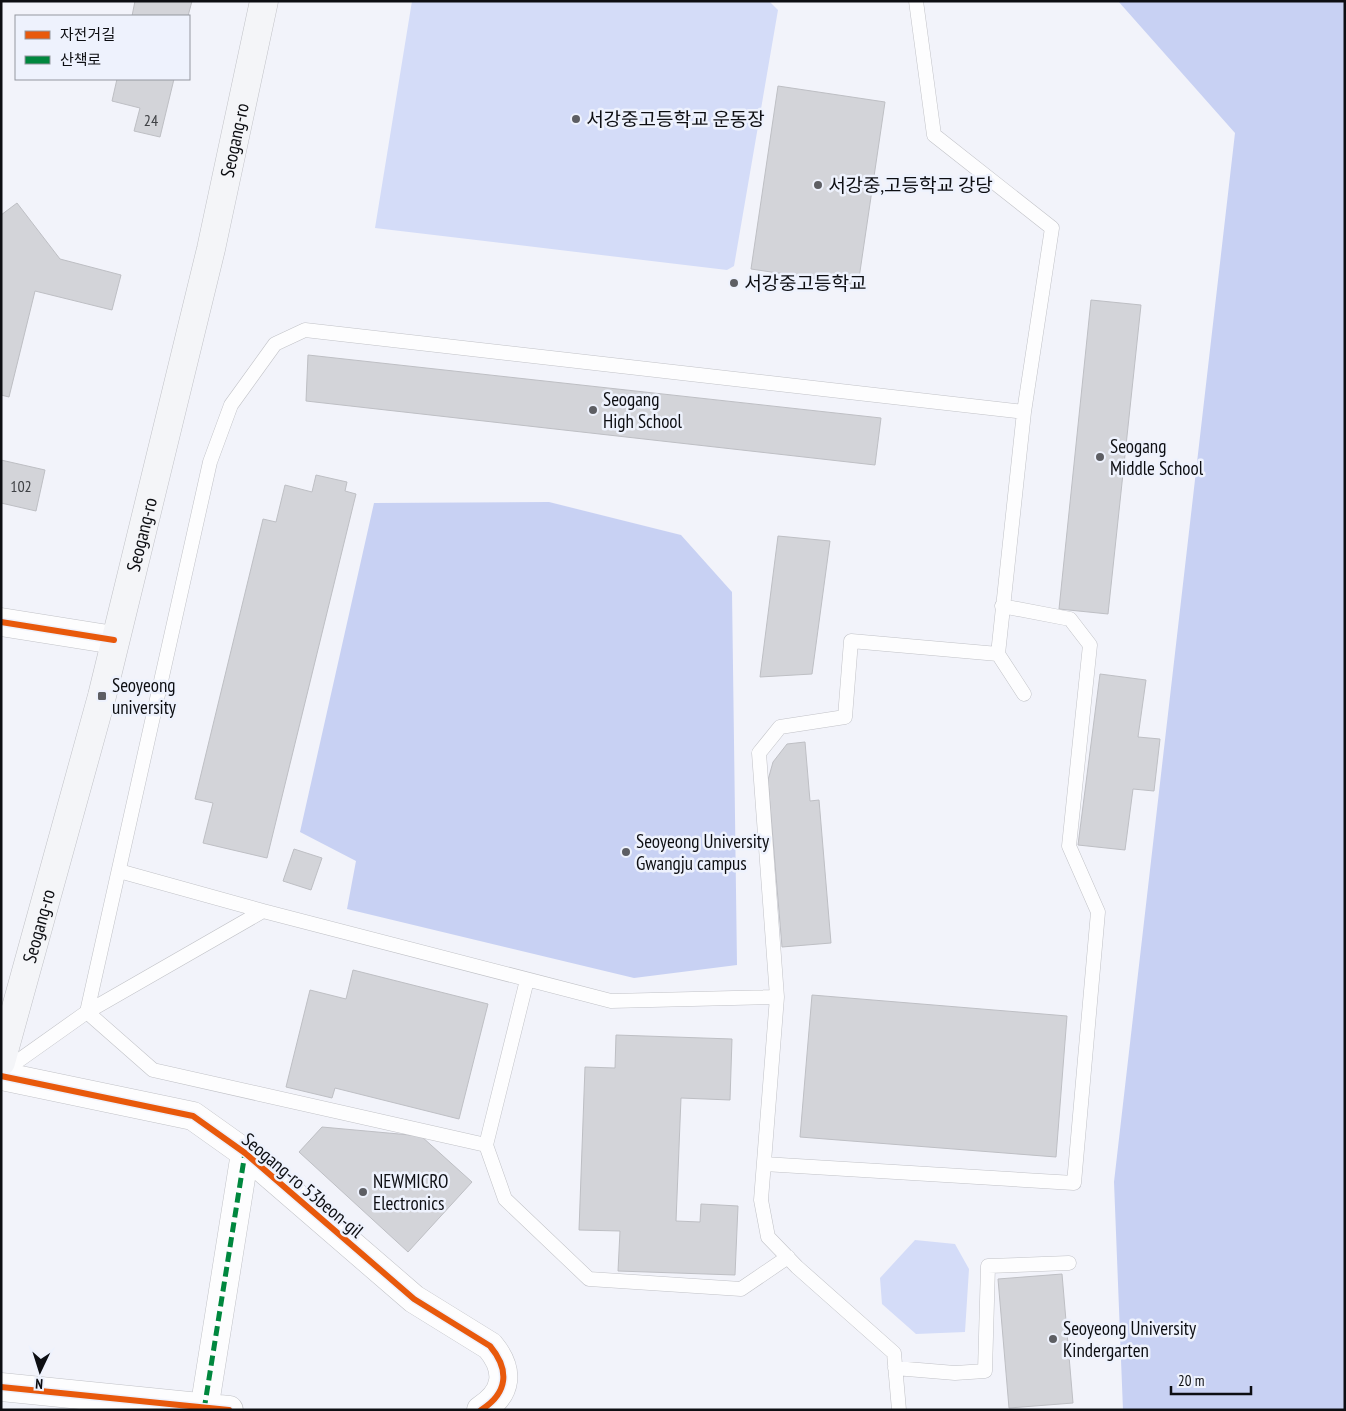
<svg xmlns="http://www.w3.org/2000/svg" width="1346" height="1411" font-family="'PT Sans Narrow','Noto Sans KR',sans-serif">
<rect width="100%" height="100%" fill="#f2f3fa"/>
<!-- green -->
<path fill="#d4dcf8" d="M412,1H769L778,10L734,266L727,270L375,228Z
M915,1240L955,1244L969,1269L965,1332L916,1334L882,1304L880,1278Z"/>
<!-- forest -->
<path fill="#c8d1f3" d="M1118,1H1345V1410H1123L1114,1182L1235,133Z
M549,502L681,535L732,592L737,965L634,978L347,909L356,861L300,832L374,503Z"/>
<!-- building -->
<path fill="#d3d4d9" stroke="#bebfc4" d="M135,1H192L188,16H132Z
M117,79H174L160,137L134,131L140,108L112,101Z
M778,86L885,102L858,285L751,269Z
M17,203L60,259L121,275L112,310L35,291L9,397L1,395V215Z
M1091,300L1141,305L1108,614L1059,609Z
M308,355L881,418L875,465L306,401Z
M1,460L45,470L36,511L1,503Z
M316,475L347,482L345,491L356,494L267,858L203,843L213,803L195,799L263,519L276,522L285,485L312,492Z
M778,536L830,541L812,674L760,677Z
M1100,674L1146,680L1138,737L1160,739L1154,791L1133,789L1125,850L1078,845Z
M805,742L810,801L819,800L831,943L782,947L768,780L773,762L787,744Z
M294,849L322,858L311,890L283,881Z
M353,970L488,1004L459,1119L335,1088L332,1098L286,1087L310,990L346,999Z
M812,995L1067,1016L1056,1157L800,1137Z
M616,1035L732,1039L730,1100L681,1098L676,1221L700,1222L701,1204L738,1206L735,1275L618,1271L620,1231L579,1230L585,1067L615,1068Z
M322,1127L421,1136L472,1182L408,1252L299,1152Z
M1062,1274L1073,1403L1009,1408L998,1279Z"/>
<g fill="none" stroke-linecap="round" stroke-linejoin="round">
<defs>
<path id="lane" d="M916,1L934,135L1052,228L1024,412L998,654L1024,694
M119,871L263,911
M527,980L486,1145L505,1199L589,1279L741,1289L788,1257
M1,1073L87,1012L263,911L611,1001L777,997
M486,1145L153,1070L87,1012L210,462L231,405L275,344L305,330L1024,412
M764,1164L1074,1183L1098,912L1069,846L1090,645L1070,619L1002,606
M895,1368L955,1373L985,1371L988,1266L1069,1263
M899,1410L894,1353L797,1267L768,1237L761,1200L777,997L759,753L780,727L845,717L851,641L998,654"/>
<path id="street" d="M1,622L114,640
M1,1076L193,1116L245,1153L414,1299L490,1346C510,1370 508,1393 481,1410
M1,1387L229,1410
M204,1410L245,1153"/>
<g id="secondary">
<path id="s1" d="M1,1062L102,696L211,249L264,1"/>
</g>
</defs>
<!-- lane casing -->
<use href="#lane" stroke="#c1c2c7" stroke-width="15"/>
<!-- street casing -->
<use href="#street" stroke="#c1c2c7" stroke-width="29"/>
<!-- secondary casing -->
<use href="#secondary" stroke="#c1c2c7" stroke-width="29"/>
<!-- lane -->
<use href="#lane" stroke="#fdfdfe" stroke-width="14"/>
<!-- street -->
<use href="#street" stroke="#fdfdfe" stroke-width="28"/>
<!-- secondary -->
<use href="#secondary" stroke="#f4f5f8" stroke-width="28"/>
<!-- quiet -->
<path stroke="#00873e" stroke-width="5" stroke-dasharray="10 5" stroke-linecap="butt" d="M204,1410L245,1153"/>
<defs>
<path id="cycleway" d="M1,622L114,640
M1,1076L193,1116L245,1153L414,1299L490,1346C510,1370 508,1393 481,1410
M1,1387L229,1410"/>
</defs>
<!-- cycleway casing -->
<use href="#cycleway" stroke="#eef2fd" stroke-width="9"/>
<!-- cycleway -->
<use href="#cycleway" stroke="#e8590c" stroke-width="6"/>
</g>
<!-- markers -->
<g fill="#5d5e63" stroke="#eef2fd" stroke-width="2">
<circle cx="576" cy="119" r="5"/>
<circle cx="818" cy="185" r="5"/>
<circle cx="734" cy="283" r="5"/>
<circle cx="593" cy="410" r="5"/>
<circle cx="1100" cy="457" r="5"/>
<rect x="97" y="691" width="10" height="10" rx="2.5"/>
<circle cx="626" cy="852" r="5"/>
<circle cx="363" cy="1192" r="5"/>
<circle cx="1053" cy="1339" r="5"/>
</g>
<g text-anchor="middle" stroke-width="5" stroke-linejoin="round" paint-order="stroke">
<!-- number labels -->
<g font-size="16" fill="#3e4044">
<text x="151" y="126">24</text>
<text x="21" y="492">102</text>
</g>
<!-- poi labels -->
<g font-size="19" fill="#0d0e12" stroke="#eef2fd" text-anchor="start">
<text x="586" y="126">서강중고등학교 운동장</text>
<text x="828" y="192">서강중,고등학교 강당</text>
<text x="744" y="290">서강중고등학교</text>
<text x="603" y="406">Seogang<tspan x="603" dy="22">High School</tspan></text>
<text x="1110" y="453">Seogang<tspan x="1110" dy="22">Middle School</tspan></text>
<text x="112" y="692">Seoyeong<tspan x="112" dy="22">university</tspan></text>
<text x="636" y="848">Seoyeong University<tspan x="636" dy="22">Gwangju campus</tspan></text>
<text x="373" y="1188">NEWMICRO<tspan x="373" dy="22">Electronics</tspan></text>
<text x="1063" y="1335">Seoyeong University<tspan x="1063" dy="22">Kindergarten</tspan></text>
</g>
<!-- street labels -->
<g font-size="19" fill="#0d0e12" stroke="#eef2fd">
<text dy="7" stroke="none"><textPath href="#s1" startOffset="951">Seogang-ro</textPath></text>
<text dy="7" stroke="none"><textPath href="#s1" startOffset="546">Seogang-ro</textPath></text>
<text dy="7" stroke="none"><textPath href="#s1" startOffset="141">Seogang-ro</textPath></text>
<text transform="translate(303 1185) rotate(40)" y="7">Seogang-ro 53beon-gil</text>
</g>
</g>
<!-- border -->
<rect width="1346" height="1411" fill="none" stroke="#0d0e12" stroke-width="5"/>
<!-- legend -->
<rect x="15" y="15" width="175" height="65" fill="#eef2fd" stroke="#94979f"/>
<rect x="25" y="31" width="25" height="8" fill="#e8590c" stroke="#94979f"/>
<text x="60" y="40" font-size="15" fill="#0d0e12">자전거길</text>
<rect x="25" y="56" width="25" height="8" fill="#00873e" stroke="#94979f"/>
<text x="60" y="65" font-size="15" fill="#0d0e12">산책로</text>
<!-- north arrow -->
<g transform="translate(40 1371) rotate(184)" stroke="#eef2fd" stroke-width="4" paint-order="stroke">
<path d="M0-4L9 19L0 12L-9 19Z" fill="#0d0e12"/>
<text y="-8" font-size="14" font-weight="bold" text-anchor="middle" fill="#0d0e12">N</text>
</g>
<!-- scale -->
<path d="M1171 1386v8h80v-8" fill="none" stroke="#0d0e12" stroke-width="2.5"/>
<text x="1178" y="1386" font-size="15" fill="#0d0e12" stroke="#eef2fd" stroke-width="4" paint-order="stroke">20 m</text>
</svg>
